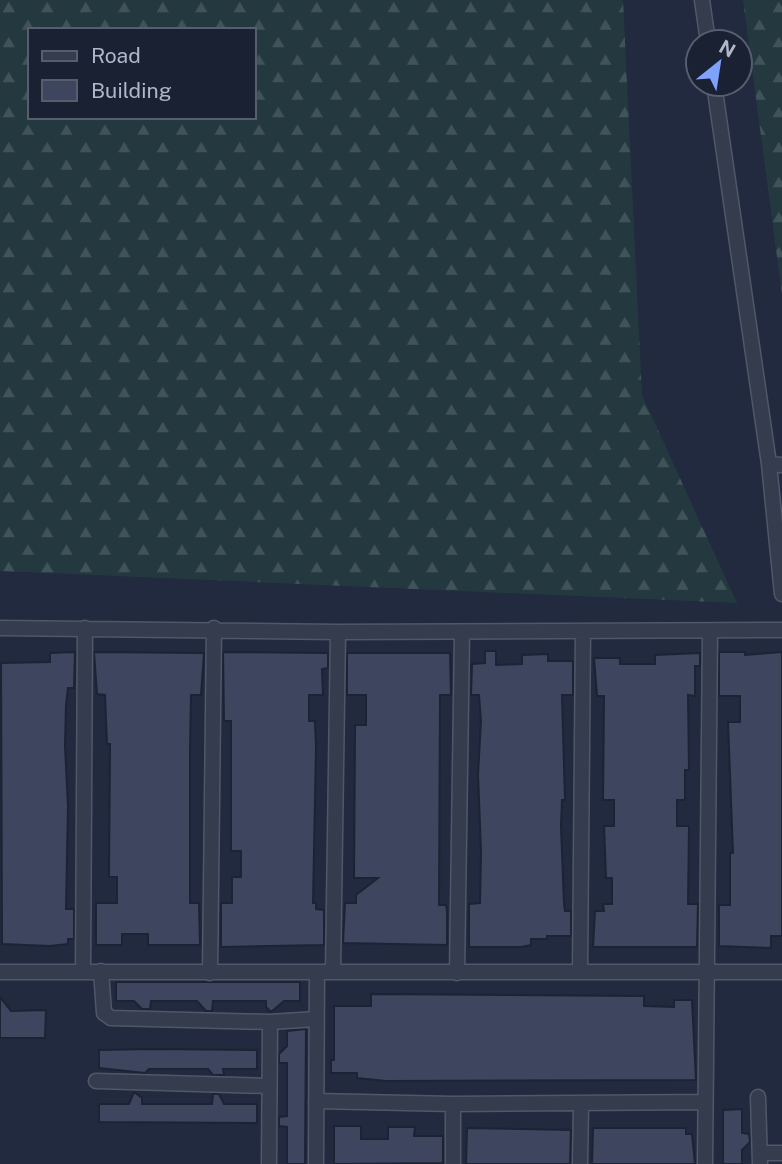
<svg xmlns="http://www.w3.org/2000/svg" width="782" height="1164" font-family="'Public Sans',sans-serif">
<defs>
<pattern id="forest-firs" width="22" height="20" patternUnits="userSpaceOnUse" patternTransform="scale(1.75)"><rect width="22" height="20" fill="#23383f"/><path d="M5 1l3.5 6h-7zM16 11l3.5 6h-7z" fill="#405359"/></pattern>
</defs>
<rect width="100%" height="100%" fill="#212a3e"/>
<!-- forest -->
<path fill="url(#forest-firs)" fill-rule="evenodd" d="M0,0H623L642,395L737,603L0,571ZM30,30H254V117H30Z
M743,0H782V295Z"/>
<!-- building -->
<path fill="#3d465e" stroke="#1c2334" stroke-width="2" d="M485,651H496V665L522,664V655L548,654V661H573V695H562L565,800H562L561,826L564,904L565,911H571V936H547V939H531V945L521,947H469V904L480,903L481,852L478,774L481,721L479,695H471L472,664L485,663Z
M75,652L74,688H68L66,705L65,746L68,807L66,909H74V939H68V944L50,946L2,944L1,663L50,662V653Z
M94,652L204,653L201,695H191L190,749V903H199L200,945H148V934H122V945H96V903H117V877H109L110,744H107L105,695L97,694Z
M223,652L328,653V668L322,669L323,695H309V721H315L316,747L313,903H316V909L324,910V945L221,947V903H232V877H241V851H231V721H224Z
M719,652H745V655L782,652V936H771V948L719,946V905H730V853H733L728,722H740V696H719Z
M347,653H450L451,695H440L439,905H446L447,911V945L343,943L345,903H356V895L378,878H354L355,725H366V695H347Z
M700,653V666H695V696L688,695L689,770H685V800H677V826H689L688,904H698L697,947H593L595,911H604L603,904H612V878H606L604,826H614V800H603L604,696H597L594,658H620V664H655V655Z
M116,982H300V1001H284L271,1012L266,1007V1001H213L212,1011H206L197,1001H151L150,1009H142L134,1001H116Z
M371,994L644,996V1006L674,1007V1000H692L696,1080L386,1081L357,1078V1073H331V1060H334V1006H371Z
M0,997L11,1011L46,1010L45,1038H0Z
M306,1029L305,1164H287V1127L279,1126V1117L287,1116V1063H279V1054L287,1046V1031Z
M152,1049L257,1050V1069H223L224,1075H213L208,1069H149L145,1073L99,1068V1050Z
M134,1092L142,1098V1104H212L213,1094H219L224,1104H257V1123L99,1122V1104H129Z
M742,1109V1133L749,1134L750,1142L742,1150V1164H723V1110Z
M334,1126H361V1139H388V1127H415L414,1136H443V1163L334,1164Z
M467,1128L571,1130L570,1164H466Z
M593,1128H686V1134H692L695,1164H592Z"/>
<g fill="none" stroke-linecap="round" stroke-linejoin="round">
<defs>
<path id="minor" d="M702,0L708,42
M714,84L769,464L782,465
M769,464L782,594
M0,628L338,632L782,630
M101,971L104,1013L111,1018L270,1022L316,1019
M0,972H782
M83,972L85,628
M333,972L338,632
M580,972L583,631
M210,973L214,628
M457,973L462,632
M96,1081L269,1086
M758,1097L760,1164
M316,1101L453,1104V1164
M453,1104L705,1102
M760,1153H782
M269,1164L270,1022
M316,1164L317,972
M580,1164L581,1104
M705,1164L710,631"/>
</defs>
<!-- minor casing -->
<use href="#minor" stroke="#505768" stroke-width="17"/>
<!-- minor -->
<use href="#minor" stroke="#353c4e" stroke-width="14"/>
</g>
<!-- legend -->
<rect x="28" y="28" width="228" height="91" fill="#1a2132" stroke="#565d6e" stroke-width="2"/>
<rect x="42" y="51" width="35" height="10" fill="#353c4e" stroke="#565d6e" stroke-width="2"/>
<text x="91" y="63" font-size="21" fill="#b0b7c9">Road</text>
<rect x="42" y="80" width="35" height="21" fill="#3d465e" stroke="#565d6e" stroke-width="2"/>
<text x="91" y="98" font-size="21" fill="#b0b7c9">Building</text>
<!-- north arrow -->
<g transform="translate(719 63) rotate(30)"><circle r="33" fill="#1a2132" stroke="#565d6e" stroke-width="2"/>
<path d="M0-5L12 26L0 18L-12 26Z" fill="#80a2ff"/>
<text y="-10" font-size="19" font-weight="bold" text-anchor="middle" fill="#b0b7c9">N</text>
</g>
</svg>
